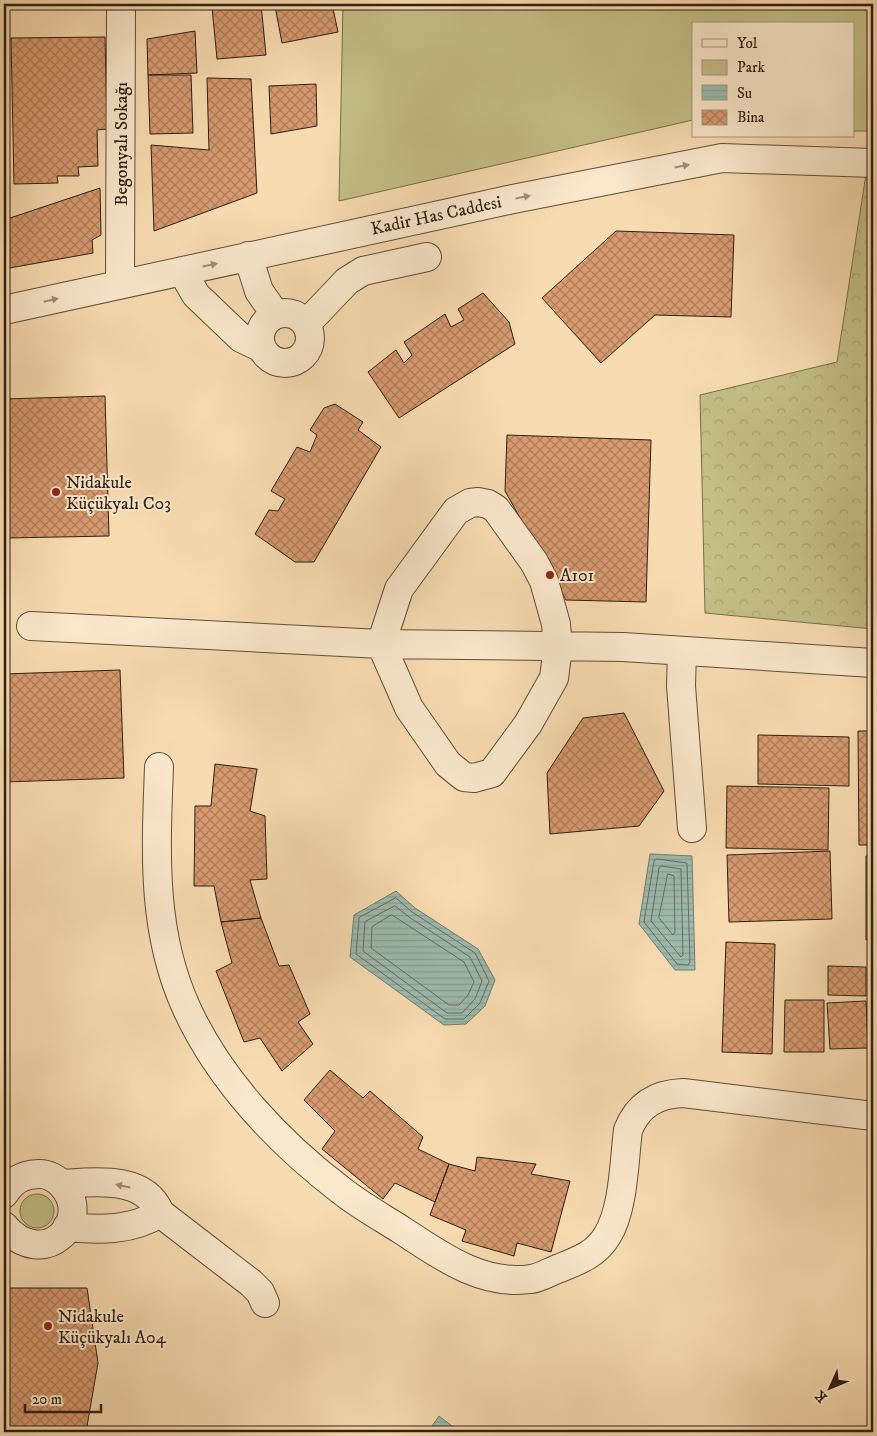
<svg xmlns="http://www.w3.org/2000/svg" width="877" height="1436" font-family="'IM FELL DW Pica',serif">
<defs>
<pattern id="forest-crowns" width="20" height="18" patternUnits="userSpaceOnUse" patternTransform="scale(1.25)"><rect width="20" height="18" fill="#c3bf87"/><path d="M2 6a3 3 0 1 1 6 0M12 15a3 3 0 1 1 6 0" fill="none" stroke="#a8a474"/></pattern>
<pattern id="water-rules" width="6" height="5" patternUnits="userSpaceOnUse" patternTransform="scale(1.25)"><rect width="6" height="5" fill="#9dbbaf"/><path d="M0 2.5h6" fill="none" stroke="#88a096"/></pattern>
<pattern id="building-cross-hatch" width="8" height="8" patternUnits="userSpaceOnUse" patternTransform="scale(1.25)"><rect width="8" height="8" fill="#d79a70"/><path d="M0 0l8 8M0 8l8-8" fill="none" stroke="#af7d5b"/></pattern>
</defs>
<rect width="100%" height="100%" fill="#f8dcb1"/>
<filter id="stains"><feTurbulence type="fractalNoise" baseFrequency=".004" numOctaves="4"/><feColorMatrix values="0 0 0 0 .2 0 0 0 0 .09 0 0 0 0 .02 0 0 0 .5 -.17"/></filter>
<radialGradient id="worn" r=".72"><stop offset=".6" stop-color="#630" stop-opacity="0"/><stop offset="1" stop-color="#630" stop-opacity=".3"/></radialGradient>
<!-- green -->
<path fill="#c3bf87" stroke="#786f4c" d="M343,4H873V131H853V24H693V120L339,201Z
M20 1211a17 17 0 1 1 34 0a17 17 0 1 1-34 0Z"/>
<!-- forest -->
<path fill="url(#forest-crowns)" stroke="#786f4c" d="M866,174L873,176V629L705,613L700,395L837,362Z"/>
<!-- water -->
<path fill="url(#water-rules)" stroke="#717d6f" d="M650,854L692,856L695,970H675L639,924Z
M396,891L415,908L478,949L495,980L485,1006L466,1024L444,1025L350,957L354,915Z
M439,1416L460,1432H428Z"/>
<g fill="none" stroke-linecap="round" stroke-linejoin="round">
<!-- shore -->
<path stroke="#666d60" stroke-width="1" d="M657,859L687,863L690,962L688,965L677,964L644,922L654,861Z
M662,866L681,869L683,955L681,957L651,921L659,868Z
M668,874L674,876L675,932L673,935L659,918Z
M396,898L412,912L475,953L489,981L480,1003L464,1019H445L356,954L359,918Z
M395,906L409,917L470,957L482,981L475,999L462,1013H447L363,951L365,922Z
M392,915L464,962L474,982L468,995L459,1005H449L371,948L372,927Z"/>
</g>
<!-- building -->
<path fill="url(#building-cross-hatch)" stroke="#2e1f10" d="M261,4L266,55L217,59L212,7Z
M287,4H332L338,32L282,43L275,6Z
M195,31L197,73L148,75L147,39Z
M105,37L107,129L97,130L98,166L78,167L79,176H57L58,183L14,184L11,38Z
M148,75H191L193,133L150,134Z
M207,78L251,79L257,193L154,231L151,145L209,150Z
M316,84L317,126L271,134L269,86Z
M100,188L101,235L92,240L93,253L4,269V220Z
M616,231L734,235L731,317L655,315L601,363L542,298Z
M483,293L509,322L515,344L399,418L368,372L396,350L404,363L412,355L404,342L445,314L451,327L464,320L458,309Z
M105,396L109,536L7,538L4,399Z
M335,404L363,422L358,430L381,447L314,562H295L255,534L269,510L278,511L285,499L271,491L297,447L310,452L317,435L310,430L324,408Z
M507,435L651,440L646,602L566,600L505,491Z
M120,670L124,778L4,782V674Z
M624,713L664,791L639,826L550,834L547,773L583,718Z
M858,731H873V845H859Z
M758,735L849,737V786L758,784Z
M215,764L257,769L250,811L265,816L267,879L250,880L261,918L221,922L214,886H194L195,806H211Z
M727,786L829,788L828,850L726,848Z
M830,851L832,919L729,922L727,855Z
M866,856H873V940H866Z
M261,918L279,966L289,965L310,1014L298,1022L313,1044L282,1071L260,1038L244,1042L216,971L232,963L221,922Z
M726,942L775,944L772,1054L722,1052Z
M828,966L866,967V996L828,995Z
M870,974H873V999H870Z
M785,1000H824V1052H784Z
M866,1001L868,1048L830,1049L827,1003Z
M872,1008H873V1050H872Z
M330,1070L363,1098L370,1091L423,1137L418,1149L449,1164L435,1202L395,1183L383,1199L322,1149L335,1131L304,1100Z
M477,1157L536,1164L531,1174L570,1181L551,1252L517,1243L514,1256L462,1241L466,1230L430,1215L449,1164L475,1171Z
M4,1288H87L98,1363L86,1432H4Z"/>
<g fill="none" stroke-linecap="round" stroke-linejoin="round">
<defs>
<path id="minor" d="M248,256L259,291L275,314
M182,271L196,295L241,338L262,348
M120,284L121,4
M4,310L513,199L722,158L873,163
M260 338a25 25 0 1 1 50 0a25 25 0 1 1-50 0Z
M306,324L347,281L363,271L427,257
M478,502L488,504L496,509L534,562L544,581L556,624L558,647L554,678L528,724L492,773L474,778L464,777L448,764L409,708L381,644L399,589L456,511L470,503Z
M31,626L381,644L623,647L873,663
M682,651L681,686L692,828
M159,767C156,849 151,930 186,1007C219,1080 279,1143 342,1191C361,1206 383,1218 403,1231C441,1256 482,1286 531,1279C540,1278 551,1271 560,1268C580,1260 596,1254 607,1236C624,1209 624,1161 628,1130C638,1105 656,1094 683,1093L873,1116
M61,1184C94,1182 145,1175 160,1213L251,1283L260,1292L265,1303
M4,1194C13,1180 22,1175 38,1174C47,1173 57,1179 62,1185C95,1220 44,1273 4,1226
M67,1227C100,1230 132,1231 160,1213"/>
</defs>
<!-- minor casing -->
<use href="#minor" stroke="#604e38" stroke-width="30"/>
<!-- minor -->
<use href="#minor" stroke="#fae8cc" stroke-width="28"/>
</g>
<!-- one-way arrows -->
<defs><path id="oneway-solid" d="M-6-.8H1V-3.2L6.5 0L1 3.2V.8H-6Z" transform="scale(1.25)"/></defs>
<g fill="#9e8e77">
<use href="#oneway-solid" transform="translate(682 166) rotate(-11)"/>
<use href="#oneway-solid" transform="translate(523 197) rotate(-11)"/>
<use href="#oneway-solid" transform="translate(210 265) rotate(-12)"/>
<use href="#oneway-solid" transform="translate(51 300) rotate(-13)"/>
<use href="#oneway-solid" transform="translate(123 1186) rotate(-168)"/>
</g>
<!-- markers -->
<g fill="#8f2418" stroke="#fae8cc" stroke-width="2">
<circle cx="56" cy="492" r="5"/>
<circle cx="550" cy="575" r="5"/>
<circle cx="48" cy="1326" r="5"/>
</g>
<g text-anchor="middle" stroke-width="4" stroke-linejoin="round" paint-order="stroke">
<!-- street labels -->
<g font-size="18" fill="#2e1f10" stroke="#fae8cc">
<text transform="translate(121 144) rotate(-90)" y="6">Begonyalı Sokağı</text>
<text transform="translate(436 215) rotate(-12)" y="6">Kadir Has Caddesi</text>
</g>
<!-- poi labels -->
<g font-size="18" fill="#2e1f10" stroke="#fae8cc" text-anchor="start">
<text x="66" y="488">Nidakule<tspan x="66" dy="21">Küçükyalı C03</tspan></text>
<text x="560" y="581">A101</text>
<text x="58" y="1322">Nidakule<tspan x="58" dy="21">Küçükyalı A04</tspan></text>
</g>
</g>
<!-- margin -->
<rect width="877" height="1436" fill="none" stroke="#f8dcb1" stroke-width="20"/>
<rect x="5" y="5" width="867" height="1426" fill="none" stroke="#2e1f10" stroke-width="2.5"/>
<rect x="10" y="10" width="857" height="1416" fill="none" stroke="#2e1f10"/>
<!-- legend -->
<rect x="692" y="22" width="162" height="115" fill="#fae8cc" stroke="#a89881"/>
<rect x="702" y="39" width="25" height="8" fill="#fae8cc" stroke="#a89881"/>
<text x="737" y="48" font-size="15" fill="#2e1f10">Yol</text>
<rect x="702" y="60" width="25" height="15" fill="#c3bf87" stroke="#a89881"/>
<text x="737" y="72" font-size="15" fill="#2e1f10">Park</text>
<rect x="702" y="85" width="25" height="15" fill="url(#water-rules)" stroke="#a89881"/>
<text x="737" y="98" font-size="15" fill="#2e1f10">Su</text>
<rect x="702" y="110" width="25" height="15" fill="url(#building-cross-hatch)" stroke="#a89881"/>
<text x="737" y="122" font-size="15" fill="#2e1f10">Bina</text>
<!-- north arrow -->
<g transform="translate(830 1388) rotate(226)" stroke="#fae8cc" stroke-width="4" paint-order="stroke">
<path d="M0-4L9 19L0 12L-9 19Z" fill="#2e1f10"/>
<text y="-8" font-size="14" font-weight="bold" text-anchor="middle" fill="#2e1f10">K</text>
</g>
<!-- scale -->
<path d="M25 1404v8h76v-8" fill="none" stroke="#2e1f10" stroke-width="2.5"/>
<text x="32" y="1404" font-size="15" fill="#2e1f10" stroke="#fae8cc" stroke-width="4" paint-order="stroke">20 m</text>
<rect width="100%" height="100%" filter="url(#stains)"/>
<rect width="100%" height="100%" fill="url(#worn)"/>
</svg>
